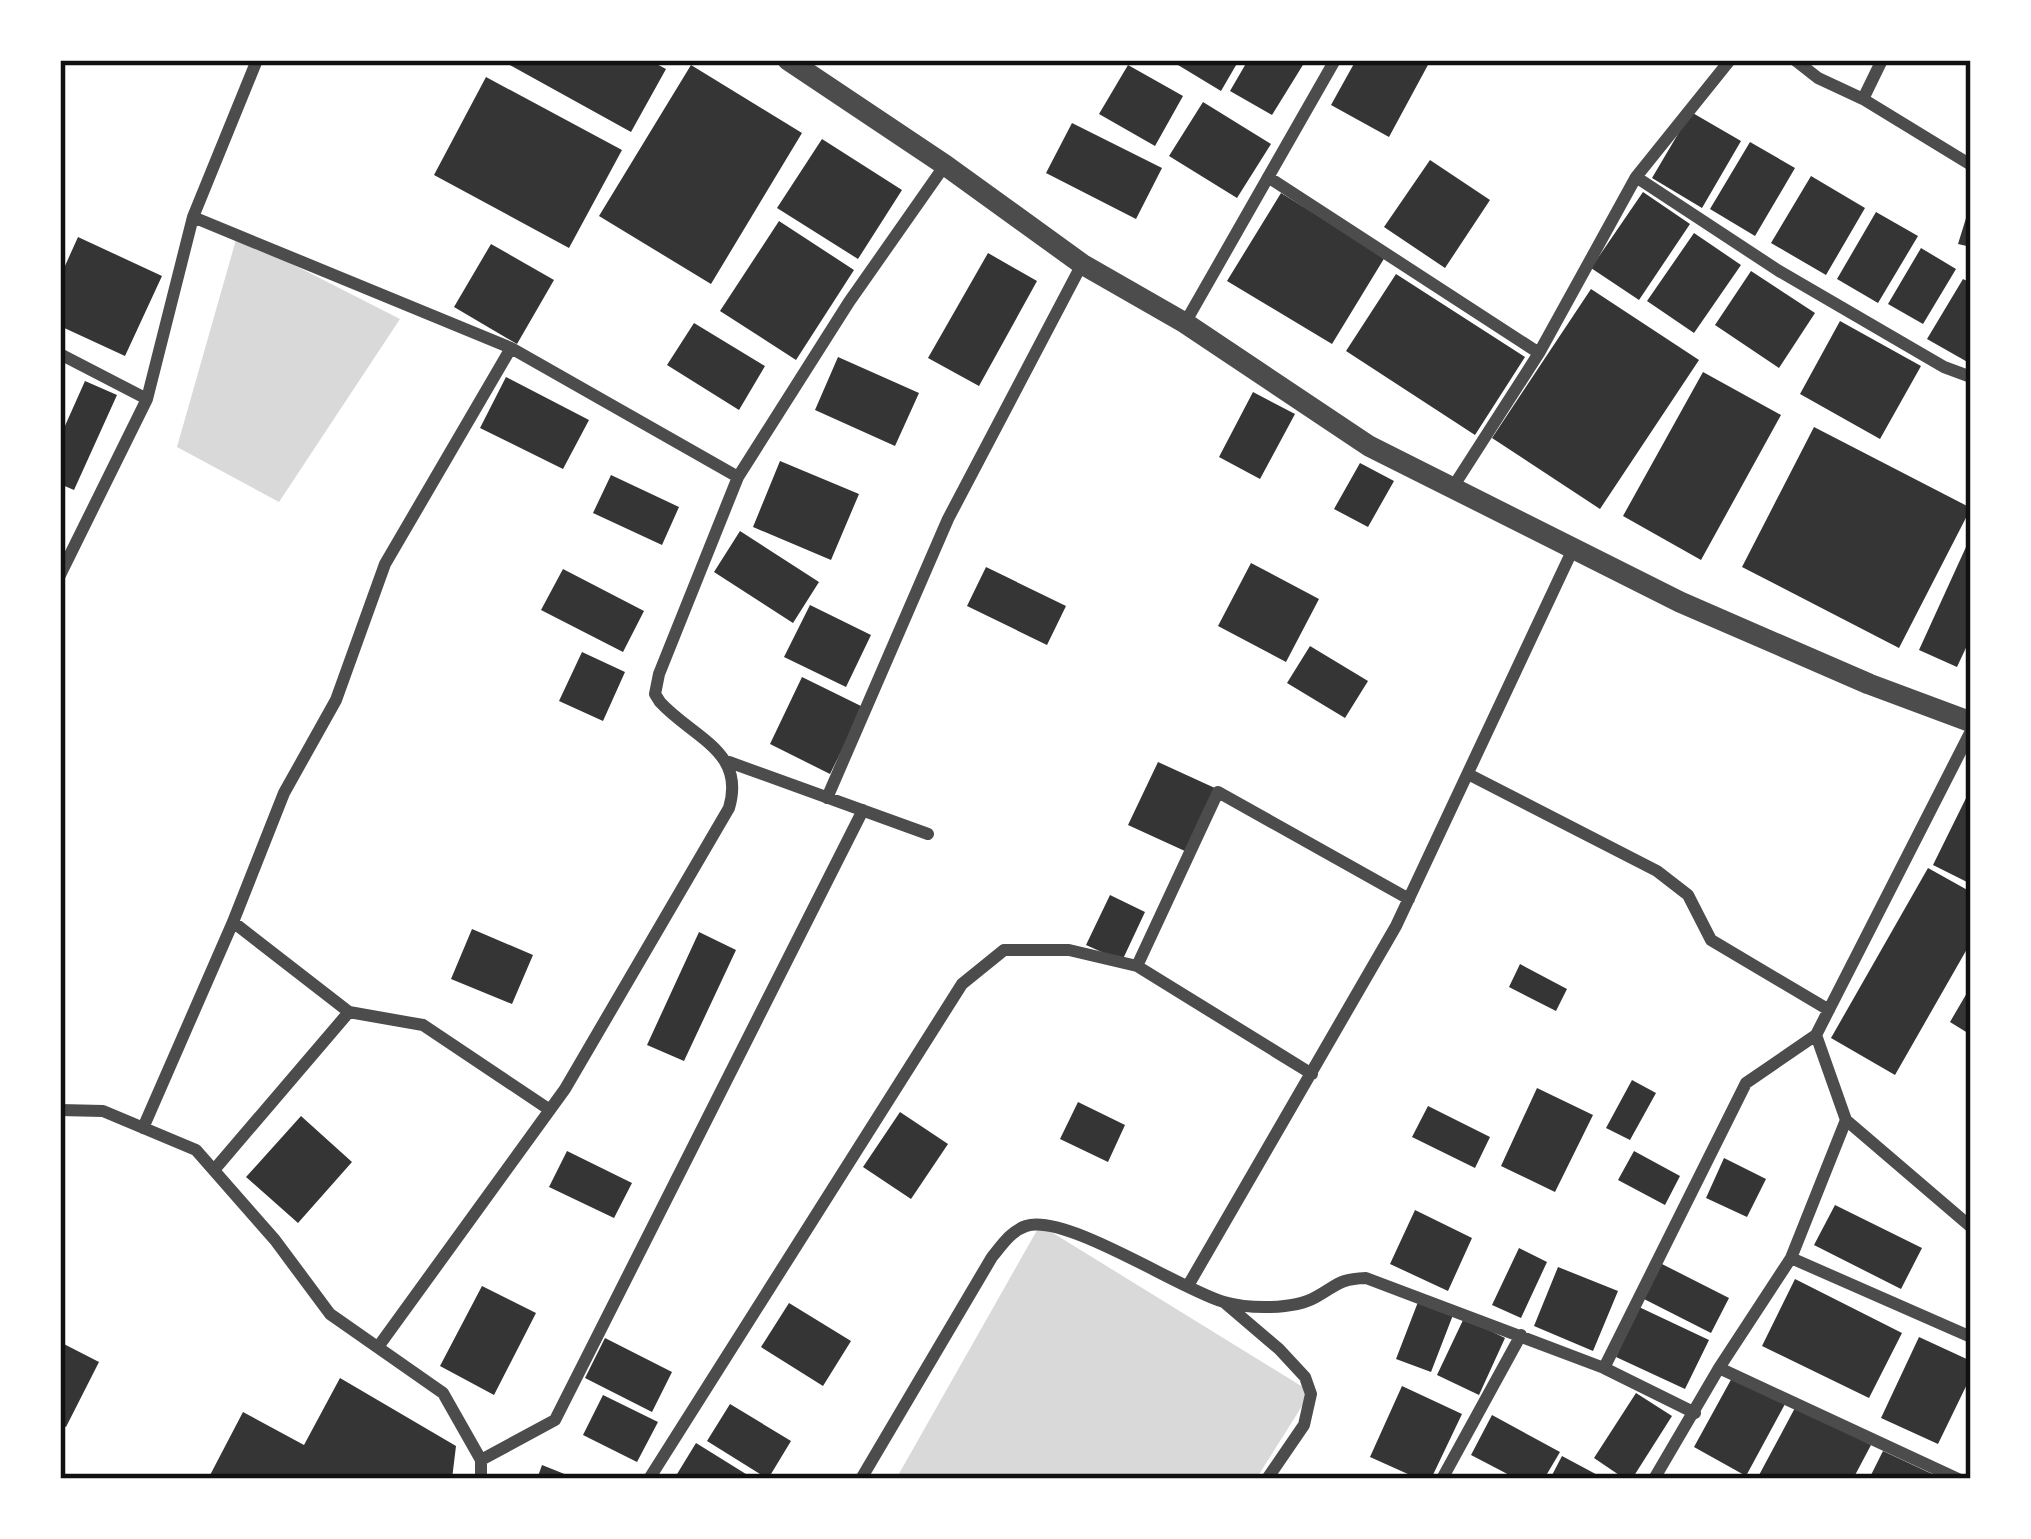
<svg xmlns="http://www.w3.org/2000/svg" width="2031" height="1539" font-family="'Public Sans',sans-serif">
<rect width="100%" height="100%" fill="#fff"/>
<!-- water -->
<path fill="#d9d9d9" d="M237,236L400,319L279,502L177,447Z
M1040,1225L1311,1392L1256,1479H896Z"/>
<!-- building -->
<path fill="#353535" d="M501,60H649L666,69L631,132Z
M1182,60H1239L1221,91L1178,65Z
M1248,60H1306L1272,115L1230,91Z
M1356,60L1429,63L1389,137L1331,105Z
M691,65L802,133L711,284L599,216Z
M1128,65L1183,96L1155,146L1099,114Z
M486,77L622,150L569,248L434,175Z
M1203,102L1271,144L1237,198L1169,156Z
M1691,112L1741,141L1702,208L1652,178Z
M1072,123L1162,168L1136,219L1046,173Z
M822,139L902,190L858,259L777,208Z
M1750,142L1795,168L1755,236L1710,209Z
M1430,160L1490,200L1445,268L1384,227Z
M1811,176L1865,208L1826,275L1771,243Z
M1643,192L1690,224L1639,300L1591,268Z
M1281,193L1385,257L1332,344L1227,281Z
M1971,202V247L1958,244Z
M1876,212L1918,236L1878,303L1837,279Z
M779,221L854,270L796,360L720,311Z
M1694,233L1741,265L1694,333L1647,301Z
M78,237L162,276L125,356L60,326V277Z
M491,244L554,280L517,344L454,307Z
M1921,248L1956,269L1923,324L1888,304Z
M988,253L1037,281L979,386L928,358Z
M1751,271L1815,313L1779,368L1715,325Z
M1396,274L1525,357L1475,435L1346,351Z
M1963,279L1971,283V364L1927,339Z
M1591,289L1699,360L1600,509L1492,438Z
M1840,321L1921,366L1880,439L1800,394Z
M694,323L765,366L739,410L667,365Z
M838,357L919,393L895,446L815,410Z
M1703,372L1781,415L1701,560L1623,516Z
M506,377L589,420L563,469L480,428Z
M85,381L117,395L74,490L60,484V437Z
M1253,392L1295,414L1260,479L1219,457Z
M1814,427L1971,508L1899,648L1742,567Z
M780,461L859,494L831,560L753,527Z
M1360,463L1394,481L1368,527L1334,509Z
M611,475L679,507L662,545L593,513Z
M740,531L819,582L793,623L714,572Z
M1971,536V637L1957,667L1919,650Z
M1251,563L1319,599L1286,662L1218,626Z
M986,567L1066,606L1047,645L967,606Z
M563,569L644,611L623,652L541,610Z
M810,605L871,635L846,687L784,657Z
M1310,646L1368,681L1345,718L1287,683Z
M582,652L625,672L603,721L559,701Z
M802,677L863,707L830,774L770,744Z
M1158,762L1217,789L1187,852L1128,825Z
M1971,788V884L1933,865Z
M1928,868L1971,892V942L1895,1075L1831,1038Z
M1110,895L1145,912L1122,961L1086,945Z
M472,929L533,955L512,1004L451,979Z
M699,932L736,950L684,1061L647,1045Z
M1520,964L1567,989L1556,1011L1509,987Z
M1971,986V1035L1950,1022Z
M1632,1080L1656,1093L1630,1140L1606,1128Z
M1537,1088L1593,1115L1555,1192L1501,1166Z
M1078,1102L1125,1125L1108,1162L1060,1139Z
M1428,1106L1490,1137L1475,1168L1412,1137Z
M900,1112L948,1144L911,1199L863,1167Z
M301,1116L352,1162L298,1223L246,1177Z
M567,1151L632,1183L614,1218L549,1187Z
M1634,1151L1680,1176L1665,1205L1618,1180Z
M1724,1158L1766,1179L1747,1217L1706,1198Z
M1835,1205L1922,1248L1901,1289L1814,1245Z
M1415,1210L1472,1238L1448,1291L1390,1264Z
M1519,1248L1547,1262L1521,1318L1492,1305Z
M1660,1263L1729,1298L1711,1333L1642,1298Z
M1558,1267L1618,1291L1593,1351L1534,1326Z
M1795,1279L1902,1333L1869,1398L1762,1346Z
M482,1286L536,1313L494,1395L440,1366Z
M1418,1302L1453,1315L1431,1372L1396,1359Z
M789,1303L851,1341L823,1386L761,1347Z
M1639,1307L1709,1340L1685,1389L1616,1357Z
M1464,1318L1505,1338L1479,1395L1437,1375Z
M1919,1337L1971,1361V1376L1938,1444L1881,1418Z
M605,1338L672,1372L652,1412L585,1378Z
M60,1342L99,1362L66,1427L60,1424Z
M1733,1376L1785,1404L1746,1476L1694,1447Z
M340,1378L456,1446L452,1479H208L243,1412L304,1445Z
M1402,1386L1462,1414L1431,1479H1419L1370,1457Z
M1636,1393L1672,1416L1632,1479H1625L1594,1458Z
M603,1395L658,1422L637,1462L583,1435Z
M730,1404L791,1441L768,1479L707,1441Z
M1796,1406L1871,1445L1853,1479L1758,1477Z
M1492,1415L1560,1452L1544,1479H1517L1471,1455Z
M696,1443L754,1479H674Z
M1883,1451L1943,1479H1869Z
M1562,1456L1605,1479H1550Z
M542,1465L577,1479H537Z"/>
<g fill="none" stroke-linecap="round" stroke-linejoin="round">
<!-- minor -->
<path stroke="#4c4c4c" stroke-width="12" d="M1795,60L1818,78L1863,99L1971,165
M1863,99L1882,60
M1268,177L1539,353
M1636,177L1779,271L1944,367L1971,377
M193,217L511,348L738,477
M1185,323L1335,60
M60,354L147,399
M1453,487L1539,353L1636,177L1730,60
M60,575L147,399L193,217L257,60
M729,762L928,834
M1468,774L1657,871L1688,895L1711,940L1829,1010
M827,798L948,519L1082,264
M233,922L349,1012L423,1025L550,1110
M1137,966L1312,1074
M60,1110L103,1111L196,1150L275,1240L330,1314L443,1393L481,1460V1479
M1846,1120L1971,1227
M143,1128L233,922L284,793L336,700L385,564L511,348
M214,1170L349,1012
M1791,1258L1971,1337
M1189,1284L1396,926L1573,549
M1225,1303L1279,1349L1305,1377L1311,1394L1304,1425L1267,1479
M378,1347L565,1089L729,808C746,751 693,738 660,702L655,694L659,674L738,477L849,302L945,165
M1604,1368L1746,1083L1816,1035
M1719,1368L1958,1479
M481,1460L555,1420L863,810
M649,1479L962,984L1004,950H1069L1137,966L1218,792L1409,899
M861,1479L992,1257C1002,1245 1011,1231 1026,1226C1066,1213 1181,1290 1224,1302C1249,1309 1293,1310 1316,1297C1338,1285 1338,1279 1366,1278L1604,1368L1695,1413
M1442,1479L1521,1335
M1654,1479L1719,1368L1791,1258L1846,1120L1816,1035L1971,731"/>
<!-- tertiary -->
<path stroke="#4c4c4c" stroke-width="21" d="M788,60L945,165L1082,264L1185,323L1369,446L1680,602L1869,684L1971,722"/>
</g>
<!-- border -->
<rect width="2031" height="1539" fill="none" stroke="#ffffff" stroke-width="126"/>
<rect x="63" y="63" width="1905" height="1413" fill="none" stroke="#111" stroke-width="4.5"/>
</svg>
